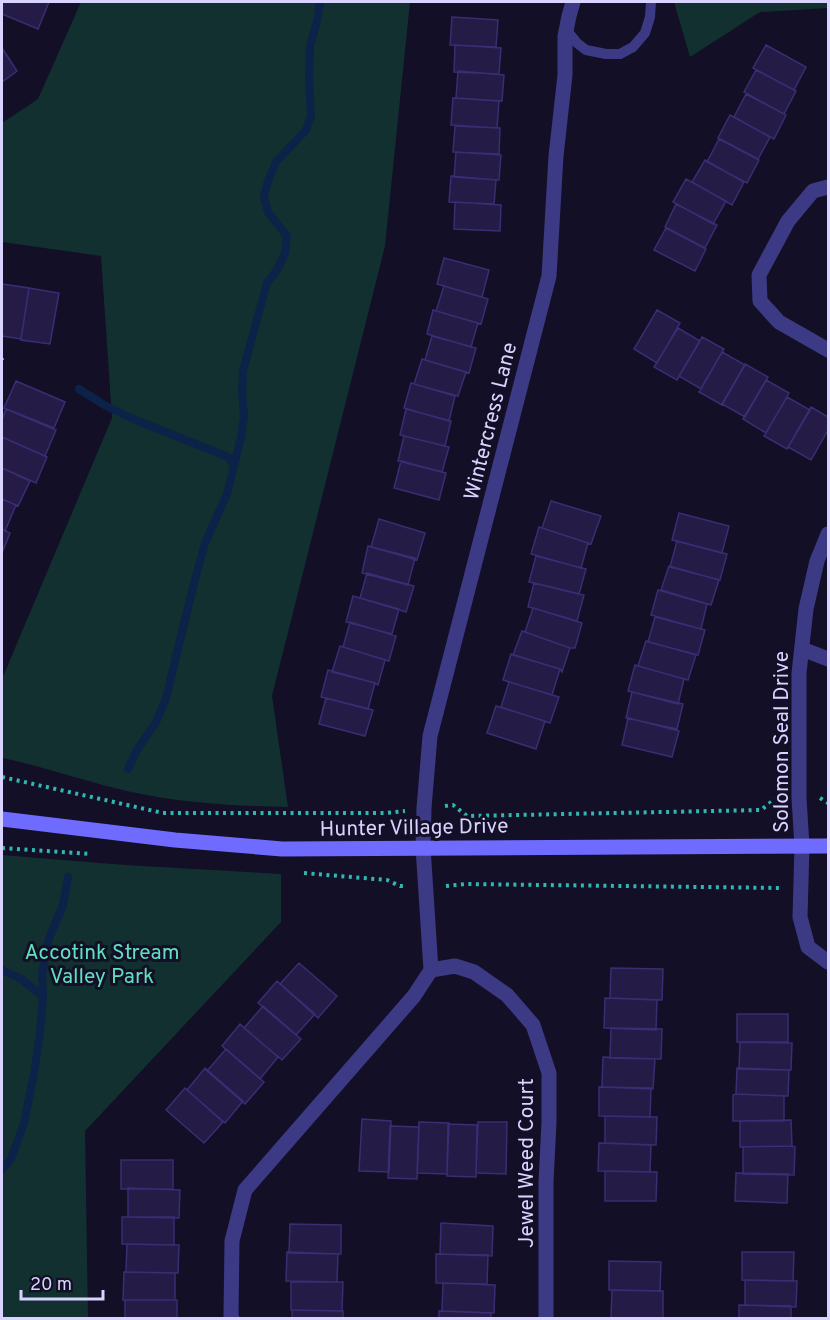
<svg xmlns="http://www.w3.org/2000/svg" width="830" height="1320" font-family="Overpass,sans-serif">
<rect width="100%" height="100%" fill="#130f26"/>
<!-- green -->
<path fill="#12302f" d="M81,2H410L385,246L272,696L288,807C235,806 183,803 131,792C87,782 45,767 2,758V679L112,418L101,256L2,242V123L38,99Z
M674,2H828V8L760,12L690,57Z
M2,855L125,865L281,874V922L85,1131L88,1318H2Z"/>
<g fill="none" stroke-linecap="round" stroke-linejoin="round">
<!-- stream -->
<path stroke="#0c2248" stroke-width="8" d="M79,389L106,406L138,421L228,457L234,465
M128,769L137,750L156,722L166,698L193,587L205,543L227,494L241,437L244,416L242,391L243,371L267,283L277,270L285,253L287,236L268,212L264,197L268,181L276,162L306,130L311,116L309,78L310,46L317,21L320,2
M2,970L21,979L43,996
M2,1170L11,1159L24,1123L34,1074L40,1032L43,996L42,974L49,938L63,905L68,877"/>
</g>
<!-- building -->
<path fill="#241b47" stroke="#3b2d73" stroke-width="1.5" d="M2,2H49L38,29L2,14Z
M452,17L498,20L496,47L450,45Z
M455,45L501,48L499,74L454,72Z
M766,45L806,67L794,90L753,68Z
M2,48L17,71L2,82Z
M756,70L796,91L784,114L744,92Z
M458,71L504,75L502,101L456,98Z
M746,94L786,115L774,139L734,117Z
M453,98L499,101L497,128L451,125Z
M730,115L770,137L758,159L718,138Z
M455,126L500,128L499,154L453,152Z
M719,139L759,160L747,183L707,162Z
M456,152L501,155L499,180L454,177Z
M705,160L744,182L732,205L692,182Z
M451,176L496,180L494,204L449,202Z
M686,179L726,201L713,224L673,202Z
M455,202L501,205L500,231L454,229Z
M676,204L717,225L705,248L665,227Z
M666,228L706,249L695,271L654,250Z
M444,258L489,270L482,297L437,284Z
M2,284L29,288L21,339L2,336Z
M444,286L488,299L481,324L436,311Z
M29,288L59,293L50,344L21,340Z
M433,310L478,323L471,347L427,334Z
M657,310L680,323L657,363L634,349Z
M678,328L700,341L677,380L654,367Z
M432,336L476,348L469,373L425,360Z
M702,337L724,349L701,389L679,376Z
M722,352L745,365L722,405L699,392Z
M422,359L466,372L458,396L414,384Z
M745,364L768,377L745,417L722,404Z
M766,380L789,393L766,433L743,419Z
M16,381L65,402L54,428L4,408Z
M411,383L455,396L449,421L404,408Z
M787,397L810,410L787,449L764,436Z
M811,407L828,417V430L811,460L788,447Z
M6,409L56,430L45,456L2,437V420Z
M406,409L451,421L445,446L400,435Z
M404,436L449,447L442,472L398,461Z
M2,437L47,457L36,483L2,468Z
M401,461L446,473L439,500L394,488Z
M2,468L30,481L18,506L2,499Z
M2,499L16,505L5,531L2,529Z
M551,501L601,516L591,544L542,528Z
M679,513L729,526L722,553L672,540Z
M379,519L425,533L417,560L371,547Z
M539,527L588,543L581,568L531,554Z
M2,529L10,533L2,553Z
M677,541L727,554L720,580L670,567Z
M368,546L415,558L408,585L362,573Z
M536,556L586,569L579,594L529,582Z
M669,566L719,580L711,605L661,590Z
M367,573L414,586L406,612L360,598Z
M534,583L584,595L577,621L533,608L528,607Z
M658,590L707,604L701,629L651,615Z
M353,596L399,609L392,634L346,622Z
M533,608L582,623L575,648H570L525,632Z
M655,617L705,630L698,655L648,642Z
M350,622L396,636L389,661L343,647Z
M522,631L570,648L562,672L560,669L513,655Z
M646,641L696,655L688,680L638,666Z
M340,646L385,660L378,685L375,683L332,672Z
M511,654L560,669L552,695L503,680Z
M635,665L684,679L678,704L628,691Z
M328,670L375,683L368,709L321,697Z
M509,682L559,697L550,723L501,707Z
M632,692L683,704L677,729L626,718Z
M326,698L373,710L365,736L319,724Z
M496,706L545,721L536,749L487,733Z
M628,718L679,731L672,757L622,745Z
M299,963L337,996L318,1018L280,984Z
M611,968L663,969L662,1000L610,998Z
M277,981L315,1014L296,1035L258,1003Z
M605,998L657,1000L656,1030L604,1028Z
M263,1006L301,1039L282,1060L244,1028Z
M737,1014H788V1042H737Z
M240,1024L278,1057L260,1079L222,1046Z
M611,1028L662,1029L661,1059L610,1058Z
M740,1042L792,1043L791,1070L739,1069Z
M226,1049L264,1082L245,1104L207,1071Z
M603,1057L655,1059L653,1089L602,1087Z
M205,1068L243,1101L225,1123L187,1090Z
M737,1068L789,1070L788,1096L736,1094Z
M599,1087L651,1088L650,1117L599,1116Z
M185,1088L223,1122L204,1143L166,1110Z
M736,1094L784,1096V1121H733V1095Z
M605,1116L657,1117L656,1145L605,1143Z
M362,1119L391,1121L389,1172L359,1171Z
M791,1120L792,1146L740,1147V1121Z
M419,1122L449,1123L447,1174L417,1173Z
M478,1122H507L506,1174L476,1173Z
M448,1124L477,1125L476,1177L447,1176Z
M390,1126L419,1127L417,1179L388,1178Z
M599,1143L651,1145L650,1172L598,1171Z
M792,1146L795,1147L794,1175L743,1174V1147Z
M121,1160H173V1189H121Z
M605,1171L657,1172L656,1201H605Z
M736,1173L788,1174L787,1203L735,1201Z
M128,1188L180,1190L179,1218L128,1217Z
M122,1217H174V1245L122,1244Z
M441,1223L493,1226L492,1256L440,1254Z
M290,1224L341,1225V1254L289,1253Z
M127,1244L179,1245L178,1273L126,1272Z
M287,1252L338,1254L337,1282L286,1281Z
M742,1252H794L793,1281L742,1280Z
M436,1254L488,1255L487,1284L436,1283Z
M609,1261L661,1262L660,1291L609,1290Z
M124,1272L175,1273V1300H123Z
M745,1280L797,1281L796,1307L745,1305Z
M291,1282H343L342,1311L291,1310Z
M443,1283L495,1285L494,1313L442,1311Z
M612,1290L663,1291V1318H611Z
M125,1300H177V1318H125Z
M739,1305L791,1306V1318H739Z
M292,1310L343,1311V1318H292Z
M439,1311L491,1313V1318H439Z"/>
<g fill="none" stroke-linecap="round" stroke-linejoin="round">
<!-- path -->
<path stroke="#2fb8b0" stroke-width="4" stroke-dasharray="3 4.5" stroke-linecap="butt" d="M2,358V360
M2,777L163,813H386L405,811
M820,798L828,803
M445,806L453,805L467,816L761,810L775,799H780
M2,848L91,854
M304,873L387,880L400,886H406
M446,886L465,884L781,888"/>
<!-- lane -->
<path stroke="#3d3a85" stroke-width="10" d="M566,29L577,43L586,50L606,54H620L633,47L645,33L650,17L651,2"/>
<!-- street -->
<path stroke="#3d3a85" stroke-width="15" d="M828,187L813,191L788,221L759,275L760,301L779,322L828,350
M828,534L817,561L806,609L799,673V798L802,846L800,917L808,947L828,962
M802,649L828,659
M431,970L423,847L424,808L430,736L549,276L556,156L565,75V36L569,16L573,2
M232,1318L231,1316L232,1241L245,1190L414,996L431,970L455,966L474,972L507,995L533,1025L549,1073V1122L546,1182V1318"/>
<!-- secondary -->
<path stroke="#6f6bff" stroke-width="15" d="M2,819L175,840L282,849L828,846"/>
</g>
<g text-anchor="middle" stroke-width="6" stroke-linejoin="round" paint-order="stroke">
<!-- street labels -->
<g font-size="21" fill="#d9d4ff" stroke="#130f26">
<text transform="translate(490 421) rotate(-76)" y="7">Wintercress Lane</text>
<text transform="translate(781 742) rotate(-90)" y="7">Solomon Seal Drive</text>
<text transform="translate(414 827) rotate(-1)" y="7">Hunter Village Drive</text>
<text transform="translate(526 1163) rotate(-90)" y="7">Jewel Weed Court</text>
</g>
<!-- park labels -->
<g font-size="21" fill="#5fe0c0" stroke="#130f26">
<text x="102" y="959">Accotink Stream<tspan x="102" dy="24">Valley Park</tspan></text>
</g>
</g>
<!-- border -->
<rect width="830" height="1320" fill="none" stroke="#d9d4ff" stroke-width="6"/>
<!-- scale -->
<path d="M21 1290v9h82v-9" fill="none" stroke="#d9d4ff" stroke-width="3"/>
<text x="30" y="1290" font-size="18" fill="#d9d4ff" stroke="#130f26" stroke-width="4.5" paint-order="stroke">20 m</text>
</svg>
